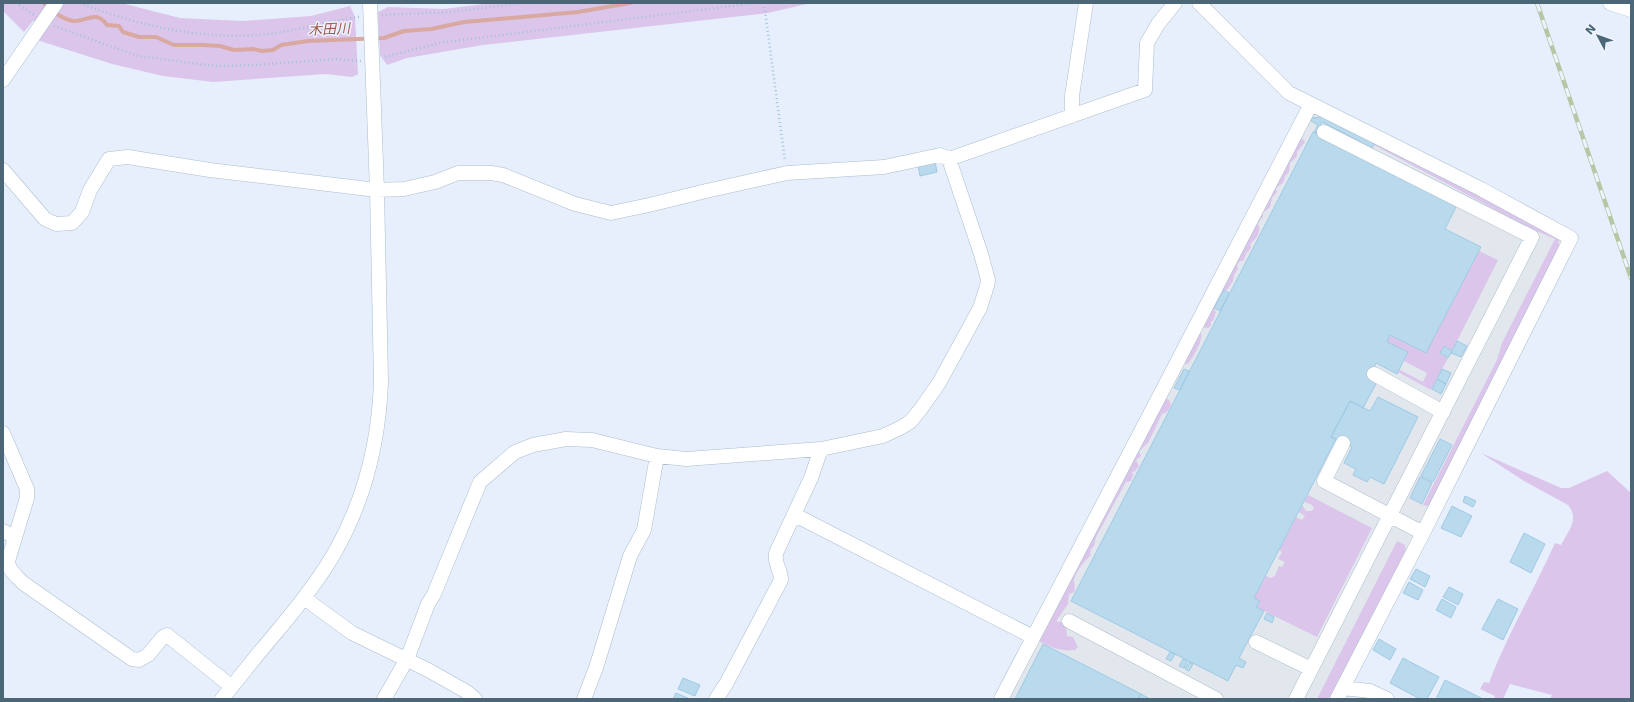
<svg xmlns="http://www.w3.org/2000/svg" width="1634" height="702" font-family="'DejaVu Sans','Noto Sans JP',sans-serif">
<rect width="100%" height="100%" fill="#e7effd"/>
<!-- industrial -->
<path fill="#e1e7ed" d="M1314,109L1561,238L1562,242L1517,334L1406,552L1329,699H1008Z"/>
<!-- green -->
<path fill="#dbc5eb" d="M3,3H48L36,21H33L24,32L3,11Z
M61,3H121L180,18L243,21L311,16L350,6L355,17L358,74L352,77L326,74L213,82L163,76L112,64L37,40Z
M491,3H811L768,13L483,45L407,58L387,65L380,55L378,12L388,7L444,9Z
M1301,137L1305,142L1297,152V156L1290,163L1289,172L1285,176L1283,183L1276,188L1277,192L1272,198L1270,207L1263,213V217L1260,220L1258,224C1262,232 1256,239 1250,244L1251,248L1246,253L1244,260L1239,262L1237,265L1238,269L1234,275L1233,281L1227,290H1224L1222,292V290Z
M1376,141L1561,238L1558,243L1561,247L1430,504L1427,506L1423,505L1497,360L1502,343L1508,331L1555,239L1530,228L1374,145Z
M1479,251L1498,260L1452,351L1444,346L1440,353L1448,358L1431,390L1398,372L1400,370L1423,382L1427,373L1404,361L1408,352L1387,342L1390,335L1426,353Z
M1219,296L1214,309L1216,312L1213,321H1211V325L1208,328L1201,327Z
M1197,334H1201C1203,342 1193,357 1188,364L1184,363Z
M1164,397L1169,400L1171,405C1169,410 1167,413 1162,414L1148,443L1139,451L1141,456L1136,460L1139,466L1135,471L1132,472L1133,475L1131,481L1126,482L1096,537L1094,546L1091,549L1090,556C1084,561 1076,572 1074,579C1073,583 1076,587 1074,592L1069,594L1068,604L1057,620V622H1061L1066,626L1067,636L1073,637L1078,647L1075,650C1063,652 1048,647 1038,640L1082,559L1083,555Z
M1481,453L1561,488H1569L1607,471L1631,493V699H1550L1552,695L1510,684L1503,699H1494L1495,696L1480,689L1484,682L1489,683C1507,635 1534,590 1555,543L1561,545C1568,531 1580,519 1568,505L1524,481Z
M1308,495L1372,528L1317,637L1256,607L1259,601L1254,598L1266,576L1271,578L1275,576L1279,566L1282,567L1285,562L1278,559L1282,552L1279,550L1296,517L1302,520L1305,516L1299,512L1302,505L1306,511H1312L1314,508L1311,504L1304,502Z
M1397,541L1405,545L1406,552L1329,699H1317Z"/>
<g fill="none" stroke-linecap="round" stroke-linejoin="round">
<!-- stream -->
<path stroke="#d9a9a1" stroke-width="4" d="M44,3C52,11 61,19 73,21C86,22 96,9 107,25L119,26L123,32L139,37H156L174,45H203L220,46L234,50L253,49L262,51L273,50L281,45L308,41L384,38L404,31L431,29L464,22L578,12L630,3"/>
</g>
<!-- building -->
<path fill="#b9d9ed" stroke="#9fcae5" d="M1322,114L1375,142L1372,148L1322,122L1316,133L1314,132L1318,125L1311,121L1312,118L1321,117Z
M1313,132L1457,205L1445,229L1481,247L1426,353L1390,335L1387,342L1408,352L1397,374L1376,363L1369,378L1377,382L1363,408L1350,401L1331,437L1336,439L1254,598L1260,601L1256,607L1264,611L1239,658L1246,662L1243,668L1236,665L1228,681L1071,601Z
M935,161L937,172L920,176L918,165Z
M1224,290L1229,293L1220,311L1214,308Z
M1457,341L1467,346L1461,357L1451,353Z
M1444,346L1452,351L1448,358L1440,353Z
M1184,369L1189,371L1180,390L1174,388Z
M1442,369L1451,373L1446,384L1437,379Z
M1437,379L1446,384L1441,394L1432,389Z
M1378,397L1418,417L1384,484L1370,477L1367,482L1353,475L1356,469L1344,463L1352,447L1331,437L1350,401L1370,411Z
M1440,439L1452,445L1433,482L1421,476Z
M1420,477L1432,483L1422,504L1410,498Z
M1465,496L1476,501L1473,507L1463,502Z
M1452,506L1472,516L1461,537L1441,528Z
M1524,533L1545,544L1531,573L1510,562Z
M1416,569L1430,576L1425,587L1410,579Z
M1409,582L1423,590L1418,600L1403,593Z
M1449,587L1463,594L1458,605L1443,597Z
M1442,599L1456,607L1451,618L1436,610Z
M1498,599L1518,609L1503,640L1482,629Z
M1267,613L1274,617L1272,623L1264,619Z
M1379,639L1396,649L1390,660L1373,650Z
M1043,644L1141,694L1138,699H1015Z
M1170,652L1175,654L1171,661L1166,659Z
M1403,658L1439,677L1427,699H1420L1390,683Z
M1183,659L1187,661L1184,668L1179,666Z
M1189,662L1193,664L1189,671L1185,669Z
M683,678L700,685L695,696L678,689Z
M1445,680L1483,699H1436Z
M676,693L690,699H673Z
M1141,694L1150,699H1138Z"/>
<g fill="none" stroke-linecap="round" stroke-linejoin="round">
<defs>
<path id="minor" d="M1199,3L1289,93L1481,189L1571,238L1423,533L1337,699
M1610,3L1631,10
M3,80L56,3
M1072,116V96L1086,3
M949,159L1145,90L1147,43L1158,24L1175,3
M3,170L45,219L56,224L72,223L82,212L90,190L109,159L128,157L210,170L377,190L404,189L435,182L458,173H491L503,175L575,204L611,213L649,205L706,191L787,173L884,167L940,155L949,159L981,254L988,280L987,286L980,308L939,383L920,410L910,422L900,428L883,436L821,449L686,459L657,456L592,440L566,439L533,445L515,452L480,482L434,594L428,604L407,659L384,699
M1374,374L1443,412
M3,433L27,489V498L8,561C8,571 17,576 23,583L132,659L139,660L148,655L163,637L167,635L232,687
M1343,443L1324,481L1423,533
M795,515L1033,637
M3,531L15,537
M304,598L352,633L428,670L467,692L475,699
M1069,621L1216,699
M1256,642L1311,669
M1343,688L1370,691L1387,699
M222,699C239,678 256,656 274,635C296,609 318,582 335,552C365,499 379,442 381,381L377,190L370,3
M584,699L596,668L630,556L644,530L657,456
M716,699L726,684L781,580C781,569 774,565 776,553L811,478L821,449
M1001,699L1172,372L1311,104
M1296,699L1532,237L1324,132"/>
</defs>
<!-- minor casing -->
<use href="#minor" stroke="#aabdcd" stroke-width="15"/>
<!-- path -->
<path stroke="#a1c3d7" stroke-width="2.5" stroke-dasharray="1 3" stroke-linecap="butt" d="M16,3L34,15
M80,3C144,28 213,43 282,32C308,28 333,20 359,17
M764,3L785,161
M382,15L451,12L522,3
M54,26L138,56L206,65L223,66L255,65L336,59L361,61
M385,57L439,43L755,3"/>
<!-- minor -->
<use href="#minor" stroke="#fff" stroke-width="14"/>
<defs>
<path id="rail" d="M1537,3L1631,278"/>
</defs>
<!-- rail casing -->
<use href="#rail" stroke="#b5c7a5" stroke-width="4.5"/>
<!-- rail -->
<use href="#rail" stroke="#eef4ff" stroke-width="3" stroke-dasharray="9" stroke-linecap="butt"/>
</g>
<g text-anchor="middle" stroke-width="3" stroke-linejoin="round" paint-order="stroke">
<!-- water labels -->
<g font-size="14" font-style="italic" fill="#9f5a4d" stroke="#eef4ff">
<text transform="translate(329 29) rotate(-3)" y="5">木田川</text>
</g>
</g>
<!-- border -->
<rect width="1634" height="702" fill="none" stroke="#4b6777" stroke-width="8"/>
<!-- north arrow -->
<g transform="translate(1598 36) rotate(311)" stroke="#eef4ff" stroke-width="3" paint-order="stroke">
<path d="M0-3L7 15L0 10L-7 15Z" fill="#4b6777"/>
<text y="-6" font-size="11" font-weight="bold" text-anchor="middle" fill="#4b6777">N</text>
</g>
</svg>
